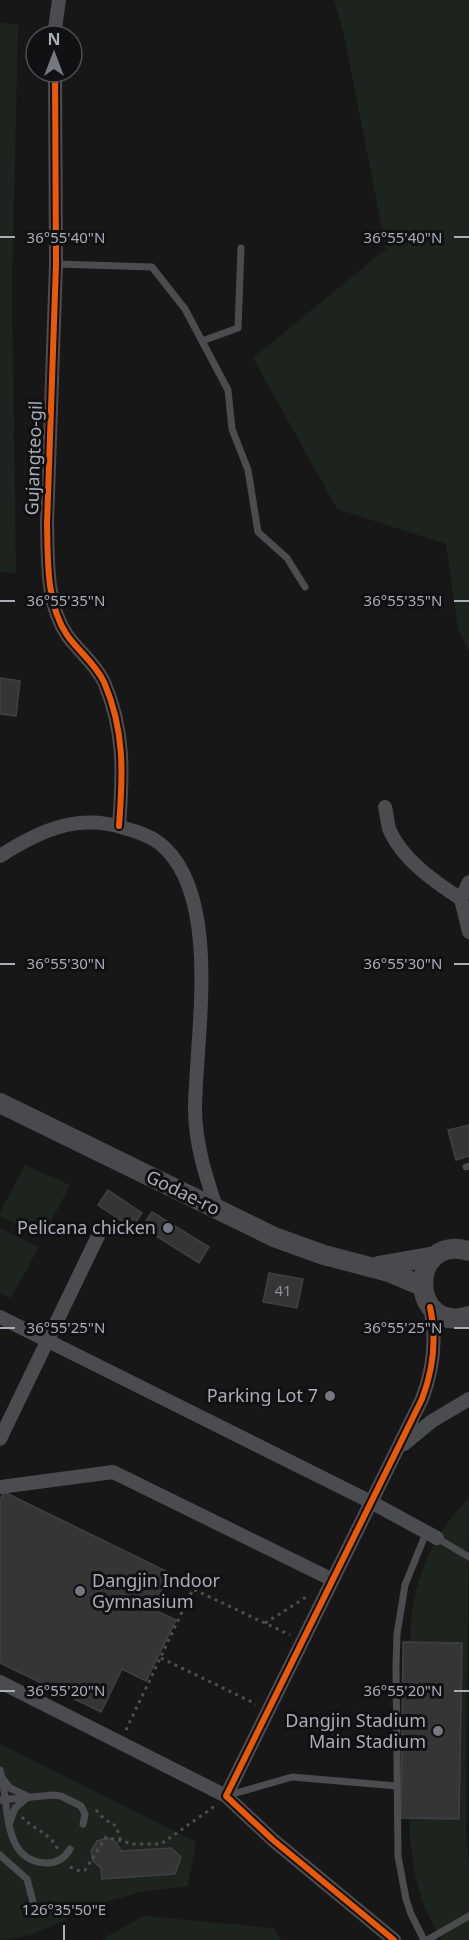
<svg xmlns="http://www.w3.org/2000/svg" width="469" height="1940" font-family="'Noto Sans',sans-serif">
<rect width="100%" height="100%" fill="#171717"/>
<!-- green -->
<path fill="#1d241e" d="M334,0H469V651L458,629L446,544L337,509L253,358L386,249L344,35Z
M0,22L18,25L12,292L16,573L0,572Z
M25,1165L70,1185L43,1237L0,1217V1212Z
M0,1228L39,1247L11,1298L0,1293Z
M469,1498L466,1832L469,1865V1940H442C401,1876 410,1812 410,1740C410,1700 409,1660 411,1621C416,1573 435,1532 469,1498Z
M0,1744L196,1842L188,1886L141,1892L103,1903L31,1935L0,1940Z
M144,1916L274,1928L281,1940H101Z"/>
<!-- building -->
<path fill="#353536" stroke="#3f4043" stroke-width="1.5" d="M0,678L20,681L16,716L0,714Z
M469,1125V1156L456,1160L448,1130Z
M108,1190L142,1213L132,1228L98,1205Z
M152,1212L209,1247L199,1263L142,1227Z
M269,1273L303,1279L297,1308L263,1302Z
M4,1492L170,1573L152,1609L176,1620L146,1681L122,1669L101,1712L0,1663V1500Z
M403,1642L462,1643L459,1819L401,1818Z
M108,1838L116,1842L121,1851L171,1848L181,1857L175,1874L102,1879L101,1868L93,1861L91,1851L97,1841Z"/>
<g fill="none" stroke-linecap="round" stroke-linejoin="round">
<!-- path -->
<path stroke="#4d4e52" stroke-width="3" stroke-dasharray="3 4.5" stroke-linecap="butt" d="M265,1623L308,1596
M161,1658L256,1704
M126,1730L193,1589L290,1635
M96,1810L104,1819L116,1826L121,1841
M22,1817C34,1830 51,1833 58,1850
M70,1867L80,1871L85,1870L106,1837L133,1844H161L215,1806"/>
<!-- lane -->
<path stroke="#4b4c50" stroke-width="7" d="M56,264L152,267L185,309L228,390L232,429L248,470L258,532L287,558L305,587
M202,341L238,328L241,248
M466,1167L469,1166
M437,1538L469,1557
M0,1770C10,1801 0,1862 47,1863C58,1863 65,1858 70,1849
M3,1779L10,1788L27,1796
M229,1795L292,1777L397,1786
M0,1800L53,1795L61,1796L81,1806L85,1814L83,1824
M10,1822L15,1808L27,1798
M0,1855L27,1879L36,1913
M424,1940L411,1914L406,1899L398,1856L396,1667L397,1634L405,1585L426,1533
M427,1940L469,1916"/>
<!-- street -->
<path stroke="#4b4c50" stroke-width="14" d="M54,36L59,0
M55,72L56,264L47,524C48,560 46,604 67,635C79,652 95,663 104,682C125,731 123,774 119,826
M385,807C387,814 387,824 390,831C403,860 435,882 461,899L469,932
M0,856C39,831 77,813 124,828C139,832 154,837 165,848C221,902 196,1036 195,1108C195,1144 206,1177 217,1210
M461,899L469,882
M0,1317L371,1502L437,1538
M0,1439L98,1236
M404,1444L432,1421L469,1399
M0,1487L113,1472L333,1580
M0,1682L226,1796
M394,1940L273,1840L226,1796L422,1399C433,1370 437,1338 430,1307"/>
<!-- secondary -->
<path stroke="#4a4a4e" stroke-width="20" d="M0,1103L274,1237L324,1255L389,1272L422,1286
M469,1251C407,1233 409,1335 469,1316
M378,1266L435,1256"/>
<defs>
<path id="cycleway" d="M55,72L56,264L47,524C48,560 46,604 67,635C79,652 95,663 104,682C125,731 123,774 119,826
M394,1940L273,1840L226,1796L422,1399C433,1370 437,1338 430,1307"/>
</defs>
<!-- cycleway casing -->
<use href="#cycleway" stroke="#111113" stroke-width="10"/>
<!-- cycleway -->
<use href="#cycleway" stroke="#e8590c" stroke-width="6"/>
</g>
<!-- ticks -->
<path fill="none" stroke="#a8adb8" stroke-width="2" d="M0,237H15M454,237H469M0,601H15M454,601H469M0,964H15M454,964H469M0,1328H15M454,1328H469M0,1691H15M454,1691H469M64,1925V1940"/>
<!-- markers -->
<g fill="#757880" stroke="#111113" stroke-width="2">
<circle cx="168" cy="1228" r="6"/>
<circle cx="330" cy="1396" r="6"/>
<circle cx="80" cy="1591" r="6"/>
<circle cx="438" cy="1731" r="6"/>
</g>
<g text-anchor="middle" stroke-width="6" stroke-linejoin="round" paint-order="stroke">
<!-- number labels -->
<g font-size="15" fill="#8b8f98">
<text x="283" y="1296">41</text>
</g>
<!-- street labels -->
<g font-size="18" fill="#a8adb8" stroke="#111113">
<text transform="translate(34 458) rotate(-88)" y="6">Gujangteo-gil</text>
<text transform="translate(183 1193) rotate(26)" y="6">Godae-ro</text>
</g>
<!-- poi labels -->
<g font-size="18" fill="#a8adb8" stroke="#111113" text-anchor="end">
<text x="156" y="1234">Pelicana chicken</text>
<text x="318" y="1402">Parking Lot 7</text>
<text x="92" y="1587" text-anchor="start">Dangjin Indoor<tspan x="92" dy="21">Gymnasium</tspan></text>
<text x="426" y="1727">Dangjin Stadium<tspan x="426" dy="21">Main Stadium</tspan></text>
</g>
</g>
<g font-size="15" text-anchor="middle" fill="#a8adb8" stroke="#111113" stroke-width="6" stroke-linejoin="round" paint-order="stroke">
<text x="66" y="243">36°55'40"N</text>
<text x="403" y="243">36°55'40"N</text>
<text x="66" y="606">36°55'35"N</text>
<text x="403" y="606">36°55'35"N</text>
<text x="66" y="969">36°55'30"N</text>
<text x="403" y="969">36°55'30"N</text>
<text x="66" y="1333">36°55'25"N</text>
<text x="403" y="1333">36°55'25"N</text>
<text x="66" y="1696">36°55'20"N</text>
<text x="403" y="1696">36°55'20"N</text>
<text x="64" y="1915">126°35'50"E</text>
</g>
<!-- north arrow -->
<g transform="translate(54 54)"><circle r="28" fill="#111113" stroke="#4d4f55" stroke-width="1.5"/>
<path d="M0-4.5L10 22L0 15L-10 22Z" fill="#757880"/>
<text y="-9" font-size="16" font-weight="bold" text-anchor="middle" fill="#a8adb8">N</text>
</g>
</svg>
